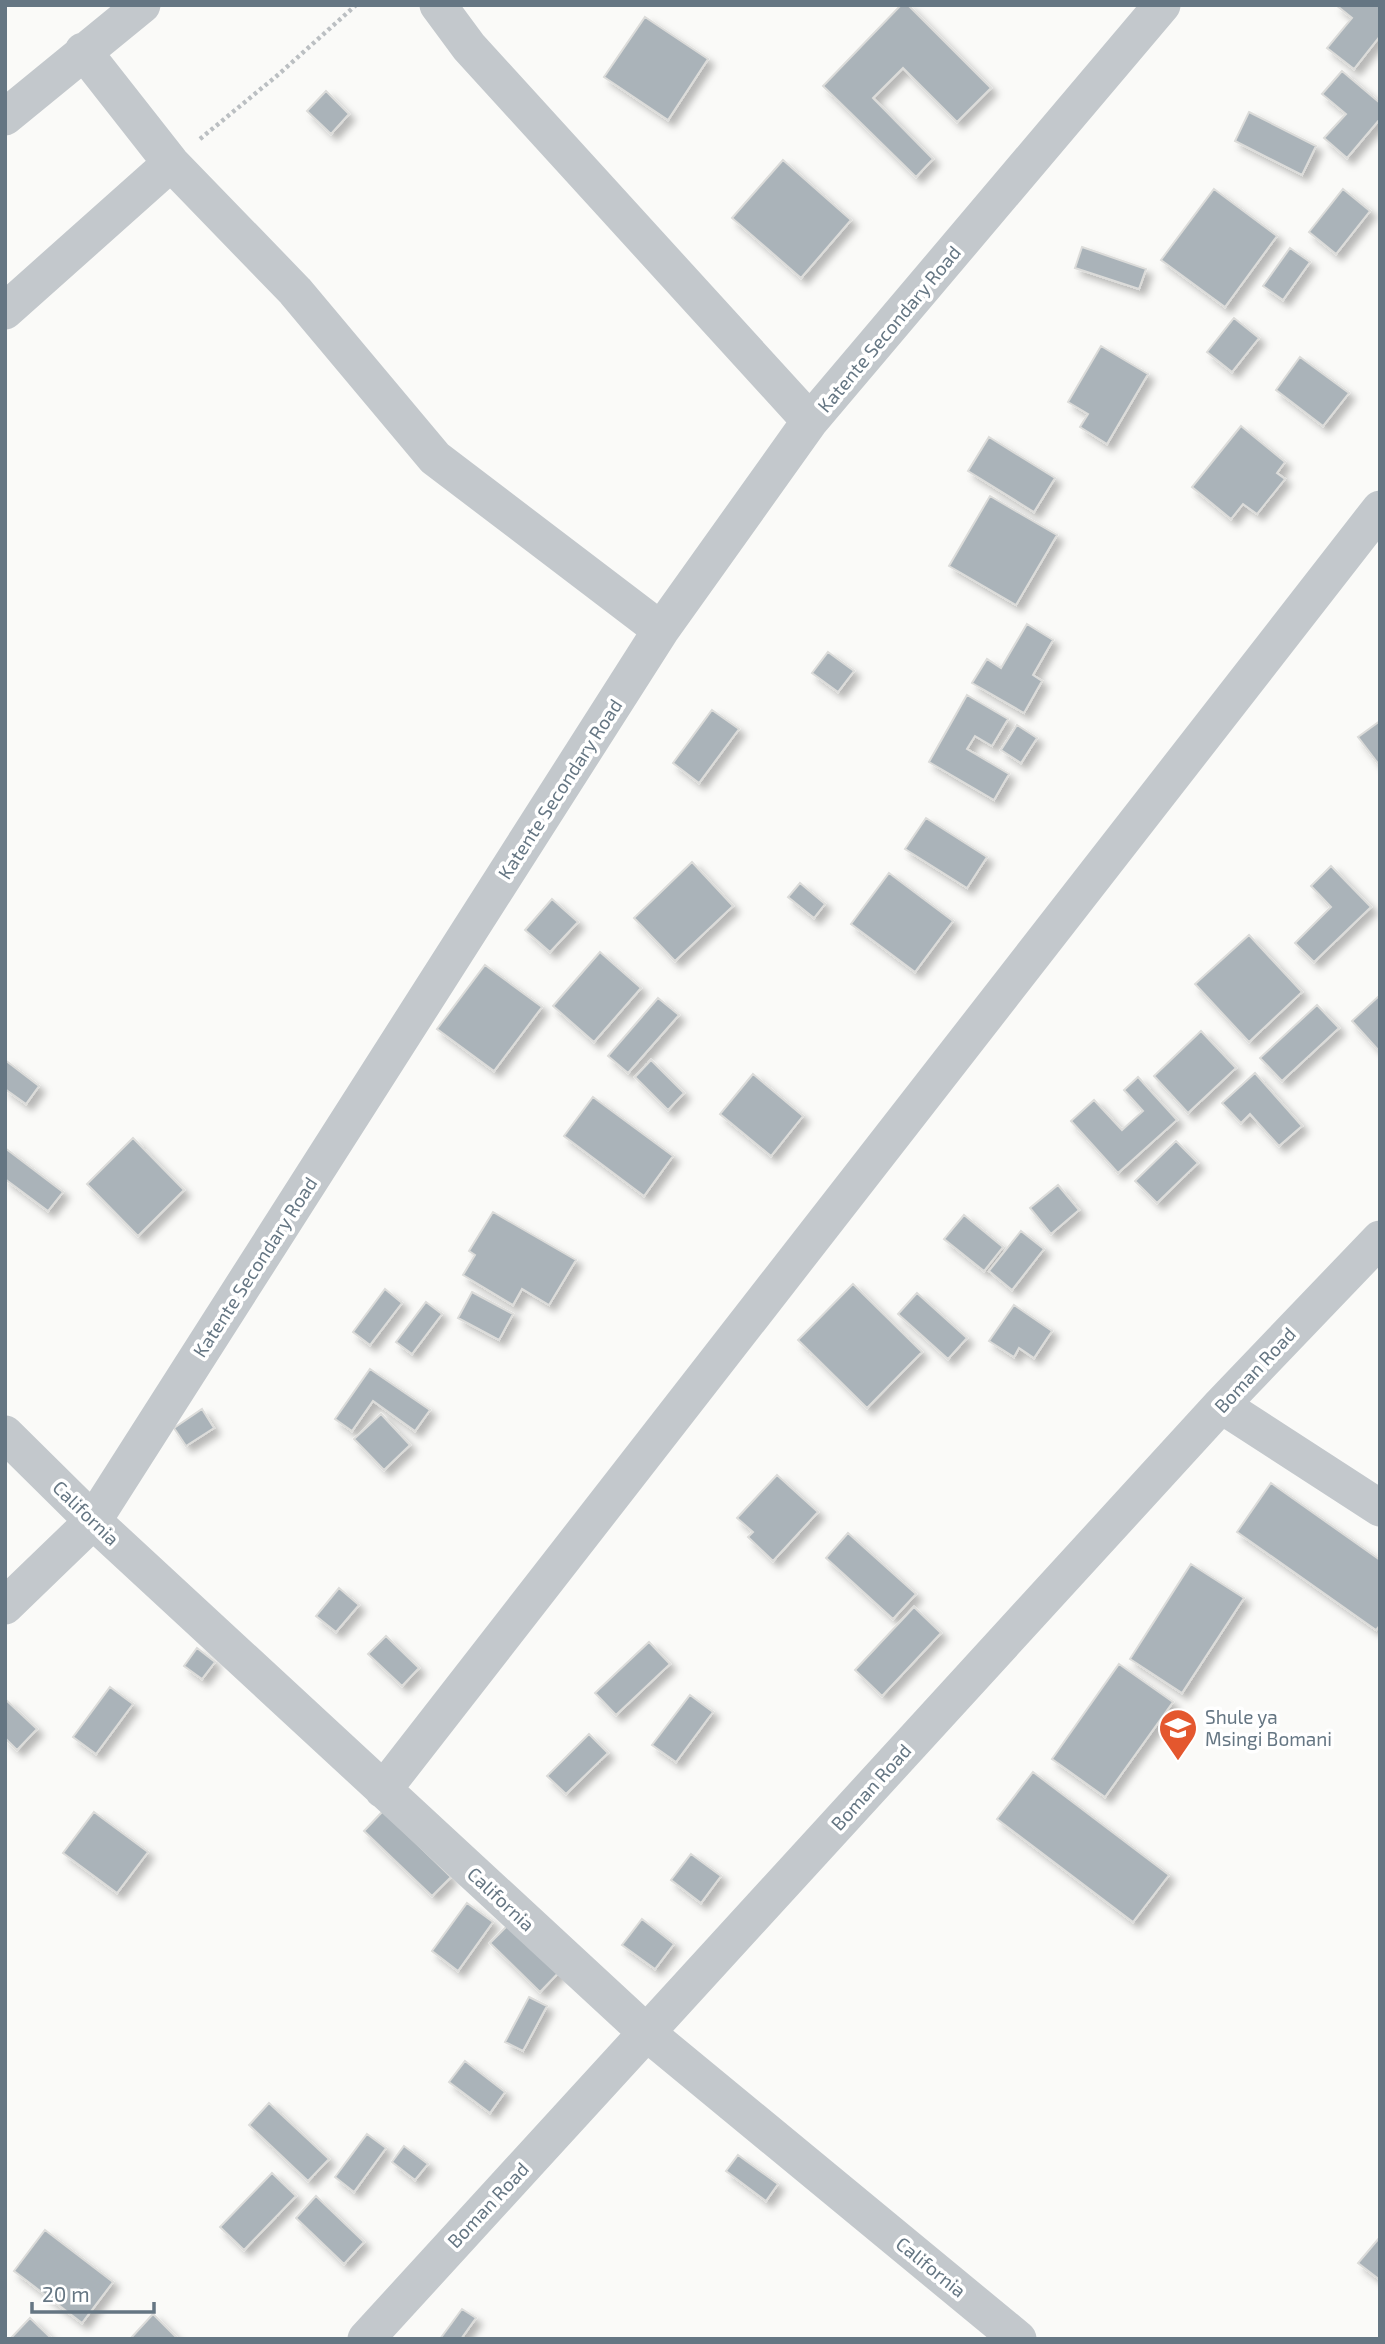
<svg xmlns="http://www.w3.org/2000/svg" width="1385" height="2344" font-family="'Exo 2',sans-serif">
<defs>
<filter id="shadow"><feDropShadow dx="6" dy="6" stdDeviation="3.5" flood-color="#0004"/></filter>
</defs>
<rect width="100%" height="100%" fill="#fafaf8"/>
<!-- building -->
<path fill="#aab3b9" stroke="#dcdcda" stroke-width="2" filter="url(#shadow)" d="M901,5H908L991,88L957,122L903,68L873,98L933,159L916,177L823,86Z
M1336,5H1380V36L1354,69L1327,48L1352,18Z
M645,17L708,59L668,120L604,77Z
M1342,71L1380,103V119L1347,158L1324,138L1346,114L1322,94Z
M326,91L349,114L331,134L307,111Z
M1249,112L1316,146L1302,175L1235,141Z
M783,160L851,220L801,278L732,218Z
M1214,189L1277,236L1225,307L1161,260Z
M1343,189L1370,211L1336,254L1309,232Z
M1082,247L1146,269L1139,289L1075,268Z
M1290,248L1310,262L1283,300L1263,286Z
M1234,318L1259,338L1232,372L1207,352Z
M1101,346L1148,374L1107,444L1080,427L1088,414L1068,402Z
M1300,357L1349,393L1323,426L1276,390Z
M1241,426L1285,462L1277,473L1285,479L1257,514L1243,504L1231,519L1192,487Z
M989,437L1055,478L1034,512L968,471Z
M990,496L1057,535L1016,605L949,566Z
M1027,624L1053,640L1033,675L1042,681L1024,713L972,683L987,659L1001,668Z
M828,652L854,671L838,692L812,673Z
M967,695L1008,719L992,746L975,736L967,749L1009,774L994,800L929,762Z
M712,710L739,729L699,783L673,763Z
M1380,721V766L1358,737Z
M1017,725L1037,738L1021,763L1001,750Z
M926,818L987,857L967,888L905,849Z
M692,862L733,906L675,961L634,918Z
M1331,866L1371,907L1314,962L1295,943L1331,907L1311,886Z
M889,873L953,921L915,972L851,924Z
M800,883L825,904L814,918L788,897Z
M552,899L578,922L550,952L525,930Z
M1249,935L1302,992L1249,1042L1195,984Z
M600,952L641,988L594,1042L553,1006Z
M485,965L542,1007L494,1071L437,1029Z
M1380,995V1052L1352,1021Z
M658,998L679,1015L628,1073L608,1056Z
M1317,1005L1339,1028L1282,1081L1260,1058Z
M1201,1031L1236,1068L1188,1113L1154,1076Z
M5,1060L39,1086L26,1104L5,1089Z
M651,1060L684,1093L668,1110L635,1077Z
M1255,1073L1302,1126L1279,1146L1250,1114L1241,1123L1222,1103Z
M753,1074L803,1116L771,1156L720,1114Z
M1138,1077L1177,1120L1118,1173L1071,1121L1094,1100L1122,1130L1143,1111L1124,1090Z
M593,1097L673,1156L644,1196L564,1136Z
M133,1138L184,1190L138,1236L87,1184Z
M1176,1141L1198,1163L1157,1203L1135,1181Z
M5,1148L63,1192L48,1211L5,1179Z
M1058,1185L1079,1210L1051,1234L1030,1208Z
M493,1212L576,1260L549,1305L522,1289L513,1305L463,1275L475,1255L469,1251Z
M964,1215L1003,1247L984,1271L944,1239Z
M1021,1231L1044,1249L1012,1290L989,1271Z
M853,1284L922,1352L867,1408L798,1340Z
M385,1289L402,1303L370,1345L353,1332Z
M472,1292L513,1314L499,1340L458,1318Z
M917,1293L967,1338L948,1359L898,1314Z
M426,1302L442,1314L412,1354L396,1342Z
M1014,1305L1052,1331L1034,1358L1019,1348L1014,1357L989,1341Z
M370,1369L430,1410L415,1431L373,1401L352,1431L335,1419Z
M202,1409L214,1428L186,1446L174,1428Z
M381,1414L410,1445L384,1470L354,1439Z
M777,1475L818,1512L773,1561L748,1537L753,1532L737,1518Z
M1271,1483L1380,1560V1625L1376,1630L1237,1532Z
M848,1533L916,1594L893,1619L826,1558Z
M1191,1564L1244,1598L1182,1693L1130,1659Z
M339,1588L359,1605L336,1632L316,1616Z
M914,1607L941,1633L882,1696L855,1670Z
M386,1636L419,1668L402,1686L368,1654Z
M649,1642L670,1664L616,1715L595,1693Z
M197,1648L215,1662L202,1679L184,1666Z
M1119,1664L1173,1702L1105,1797L1052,1759Z
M110,1687L133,1704L96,1754L73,1737Z
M690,1695L713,1712L676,1762L652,1745Z
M5,1699L37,1729L17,1750L5,1738Z
M589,1734L608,1753L566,1794L547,1776Z
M1033,1772L1169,1875L1133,1922L997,1819Z
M383,1811L451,1877L432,1896L364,1831Z
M94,1812L148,1852L117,1893L63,1853Z
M691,1854L721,1876L701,1903L671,1880Z
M467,1903L493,1922L458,1971L432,1951Z
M516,1917L566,1965L540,1992L490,1943Z
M642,1919L674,1944L655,1969L622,1945Z
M529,1997L547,2006L523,2051L505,2042Z
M465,2061L505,2092L490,2113L449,2082Z
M269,2103L329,2159L308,2181L249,2125Z
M367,2134L386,2148L354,2192L335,2177Z
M404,2146L428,2164L415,2180L392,2162Z
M738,2155L778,2184L766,2201L726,2171Z
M272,2173L296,2196L244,2250L220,2227Z
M316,2196L364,2242L344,2264L296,2218Z
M45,2230L113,2282L82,2323L14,2271Z
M1380,2237V2280L1358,2263Z
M462,2309L476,2318L461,2339H440Z
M153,2314L178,2339H130Z
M30,2318L52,2339H10Z"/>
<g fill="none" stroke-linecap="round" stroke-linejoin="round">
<!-- path -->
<path stroke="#bbbfc2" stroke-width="4.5" stroke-dasharray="3.5 3.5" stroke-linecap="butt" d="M200,139L279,74L356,5"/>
<!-- minor -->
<path stroke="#c3c8cc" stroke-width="37" d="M438,5L469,47L810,421
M83,51L171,163L295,291L435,458L661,630
M5,117L142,5
M5,311L171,163
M1221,1405L1380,1508
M5,1434L93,1521L647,2033L1018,2339
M5,1606L93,1521L661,630L810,421L1162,5
M383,1790L1380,509
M366,2339L1221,1405L1380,1239"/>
</g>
<!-- icons -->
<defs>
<symbol id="school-pin" viewBox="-11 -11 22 30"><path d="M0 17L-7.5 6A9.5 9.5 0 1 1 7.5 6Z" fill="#e4572e" stroke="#fff"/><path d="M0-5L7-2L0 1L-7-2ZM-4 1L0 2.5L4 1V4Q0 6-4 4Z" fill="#fff"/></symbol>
</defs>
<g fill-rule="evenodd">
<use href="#school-pin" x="1156" y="1706" width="44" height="60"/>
</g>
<g text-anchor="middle" stroke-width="7" stroke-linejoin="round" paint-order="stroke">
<!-- street labels -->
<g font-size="19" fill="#657683" stroke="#fff">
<text transform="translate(889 329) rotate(-50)" y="7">Katente Secondary Road</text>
<text transform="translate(560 789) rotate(-57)" y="7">Katente Secondary Road</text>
<text transform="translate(255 1267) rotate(-57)" y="7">Katente Secondary Road</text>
<text transform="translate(1255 1370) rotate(-47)" y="7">Boman Road</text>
<text transform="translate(86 1513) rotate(44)" y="7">California</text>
<text transform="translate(871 1787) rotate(-48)" y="7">Boman Road</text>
<text transform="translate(501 1899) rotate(43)" y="7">California</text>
<text transform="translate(488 2205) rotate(-47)" y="7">Boman Road</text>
<text transform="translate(931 2267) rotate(39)" y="7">California</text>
</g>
<!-- poi labels -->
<g font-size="19" fill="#657683" stroke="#fff" text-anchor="start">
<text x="1205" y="1724">Shule ya<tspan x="1205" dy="22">Msingi Bomani</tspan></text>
</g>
</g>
<!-- border -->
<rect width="1385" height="2344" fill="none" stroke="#657683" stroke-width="14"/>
<!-- scale -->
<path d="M32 2302v10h122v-10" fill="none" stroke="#657683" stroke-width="3.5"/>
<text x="42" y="2302" font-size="21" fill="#657683" stroke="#ffffff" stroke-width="5" paint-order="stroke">20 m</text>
</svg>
